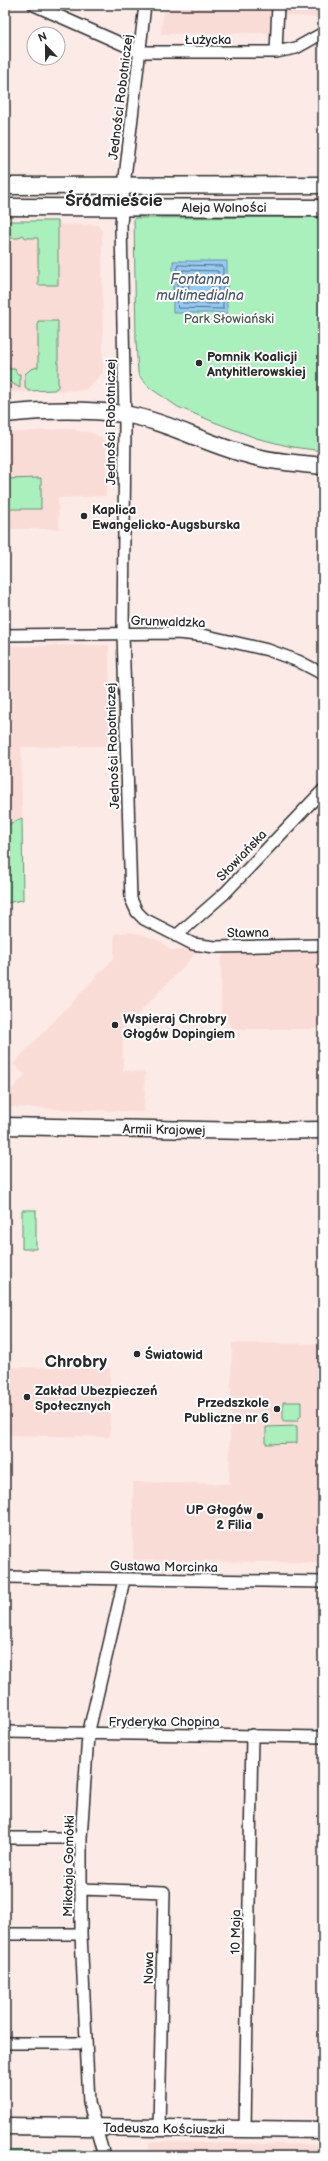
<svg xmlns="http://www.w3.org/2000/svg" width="328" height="2161" font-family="'Balsamiq Sans',sans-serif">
<rect width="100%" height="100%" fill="#fceae7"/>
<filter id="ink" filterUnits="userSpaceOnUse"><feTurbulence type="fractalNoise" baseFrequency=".025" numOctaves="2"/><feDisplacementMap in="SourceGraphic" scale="8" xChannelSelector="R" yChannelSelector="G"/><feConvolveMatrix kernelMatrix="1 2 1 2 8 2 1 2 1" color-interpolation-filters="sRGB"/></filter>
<g filter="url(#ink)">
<!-- built -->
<path fill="#fadcd6" d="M164,5H270V33L161,34Z
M284,5H322L321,18L283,15Z
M5,224L97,225L102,230L103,373L85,390L8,392L7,365H5Z
M75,428L76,431L89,432L101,437L106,443V496L58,498L59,529H5V433Z
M109,645L111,746L21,747L22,818L5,826V747L12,746V646Z
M129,932L141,934L162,942L170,950H199L123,1030V1071L145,1072L144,1112L5,1107V1097L25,1075L13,1064L114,958V934Z
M225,951H323V1029H233L221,1013V960Z
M232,1343L323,1344V1563L133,1560V1482L229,1484Z
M5,1367L110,1368V1437L5,1435Z
M149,2142L323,2145V2156H149Z"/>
<!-- green -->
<path fill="#a9f0bd" stroke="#6a8e74" d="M323,217V451L292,447L256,438L214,422L178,407L150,388L141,378L138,373L136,341L134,218Z
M10,221H58V285H38V238H26L22,235L19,238H7V225Z
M38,321H58V387L54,390L29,391L25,388V374L31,369L38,367Z
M5,355H7L9,369H15L17,374H20V388L5,379Z
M41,478V509H5V479Z
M22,818L23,900L5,903V826Z
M22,1210H36V1249H22Z
M283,1402H301V1415L297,1421H283Z
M297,1426V1443L266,1444V1427Z
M79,2150L87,2153L88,2156H5V2151Z"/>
<!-- water -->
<path fill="#95caf3" stroke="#6b8aa3" d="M173,261H227V313H173Z"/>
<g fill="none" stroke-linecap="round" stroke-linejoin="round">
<!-- shore -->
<path stroke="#556b7b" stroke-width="1" d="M178,265L223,266V309L178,308Z
M183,270L218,271V304L183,303Z
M189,276L212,277V298L189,297Z"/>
<defs>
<path id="street" d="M34,5L140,52H276L296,48L323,33
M145,5L124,186L121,225L125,425L123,633L131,899L137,912L144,919L193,944L215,947L323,945
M276,52L278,5
M5,635L177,633L207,636L268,650L298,661L323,674
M176,936L225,893L323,790
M5,1577L323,1582
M5,1732L323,1737
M5,1838H81
M81,1889L164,1892L159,2128
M5,1934H81
M5,2043H86
M245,2129L252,1735
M104,2156L89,2103L81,1934V1838L88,1735L124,1580"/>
<path id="secondary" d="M5,186L323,185
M5,207L323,208
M5,414C43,410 85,409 124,414C166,421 204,443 245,454C270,462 297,463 323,466
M5,1126L249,1131L323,1130
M5,2126L323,2130"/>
</defs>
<!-- street casing -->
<use href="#street" stroke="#2b2b2b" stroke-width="14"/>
<!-- secondary casing -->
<use href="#secondary" stroke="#2b2b2b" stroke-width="19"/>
<!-- street -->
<use href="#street" stroke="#fff" stroke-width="11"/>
<!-- secondary -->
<use href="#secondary" stroke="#fff" stroke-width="16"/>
</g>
</g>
<!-- markers -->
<g fill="#2b2b2b" stroke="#fff" stroke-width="1.5">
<circle cx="199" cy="363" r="4"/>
<circle cx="84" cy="516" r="4"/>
<circle cx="115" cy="1025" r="4"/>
<circle cx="137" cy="1354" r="4"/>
<circle cx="27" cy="1397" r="4"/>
<circle cx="277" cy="1409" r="4"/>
<circle cx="260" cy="1516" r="4"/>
</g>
<g text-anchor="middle" stroke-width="4" stroke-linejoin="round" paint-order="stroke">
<!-- street labels -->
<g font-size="13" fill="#2b2b2b" stroke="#fff">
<text x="208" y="44">Łużycka</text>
<text transform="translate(120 97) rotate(-83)" y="5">Jedności Robotniczej</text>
<text x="224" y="212">Aleja Wolności</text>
<text transform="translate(110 422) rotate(-90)" y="5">Jedności Robotniczej</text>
<text transform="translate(168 621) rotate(2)" y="5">Grunwaldzka</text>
<text transform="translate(112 746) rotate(-92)" y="5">Jedności Robotniczej</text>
<text transform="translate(241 855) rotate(-46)" y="5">Słowiańska</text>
<text transform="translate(248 932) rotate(-1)" y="5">Stawna</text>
<text transform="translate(164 1129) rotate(1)" y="5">Armii Krajowej</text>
<text transform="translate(164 1566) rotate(1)" y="5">Gustawa Morcinka</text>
<text x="164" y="1726">Fryderyka Chopina</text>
<text transform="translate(68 1866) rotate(-89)" y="5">Mikołaja Gomółki</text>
<text transform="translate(235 1932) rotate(-89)" y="5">10 Maja</text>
<text transform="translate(148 1968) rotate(-89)" y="5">Nowa</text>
<text transform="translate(164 2128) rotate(1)" y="5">Tadeusza Kościuszki</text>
</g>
<!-- park labels -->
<g font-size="13" fill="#4a5c50" stroke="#fff">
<text x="229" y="323">Park Słowiański</text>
</g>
<!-- poi labels -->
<g font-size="13" font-weight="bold" fill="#2b2b2b" stroke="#fff" text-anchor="start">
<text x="207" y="361">Pomnik Koalicji<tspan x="207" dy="15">Antyhitlerowskiej</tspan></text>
<text x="92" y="514">Kaplica<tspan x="92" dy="15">Ewangelicko-Augsburska</tspan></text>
<text x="123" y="1023">Wspieraj Chrobry<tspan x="123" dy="15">Głogów Dopingiem</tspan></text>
<text x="145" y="1359">Światowid</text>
<text x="35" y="1395">Zakład Ubezpieczeń<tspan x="35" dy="15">Społecznych</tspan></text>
<text x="269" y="1407" text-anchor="end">Przedszkole<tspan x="269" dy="15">Publiczne nr 6</tspan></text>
<text x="252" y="1514" text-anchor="end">UP Głogów<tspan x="252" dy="15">2 Filia</tspan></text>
</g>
<!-- water labels -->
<g font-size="14" font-style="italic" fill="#4b5b67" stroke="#fff">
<text x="200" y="284">Fontanna<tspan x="200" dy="16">multimedialna</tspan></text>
</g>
<!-- district labels -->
<g font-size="17" font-weight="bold" fill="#2b2b2b" stroke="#fff">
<text x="114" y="206">Śródmieście</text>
<text x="76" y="1367">Chrobry</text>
</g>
</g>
<!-- margin -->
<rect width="328" height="2161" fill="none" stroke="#fff" stroke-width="20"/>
<rect x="10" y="10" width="308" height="2141" fill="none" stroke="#2b2b2b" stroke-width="1.5" filter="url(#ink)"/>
<!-- north arrow -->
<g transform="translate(46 46) rotate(338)"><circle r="19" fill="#ffffff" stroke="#aaaaaa"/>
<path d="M0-3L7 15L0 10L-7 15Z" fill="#2b2b2b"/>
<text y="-6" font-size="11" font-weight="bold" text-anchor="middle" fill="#2b2b2b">N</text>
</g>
</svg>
